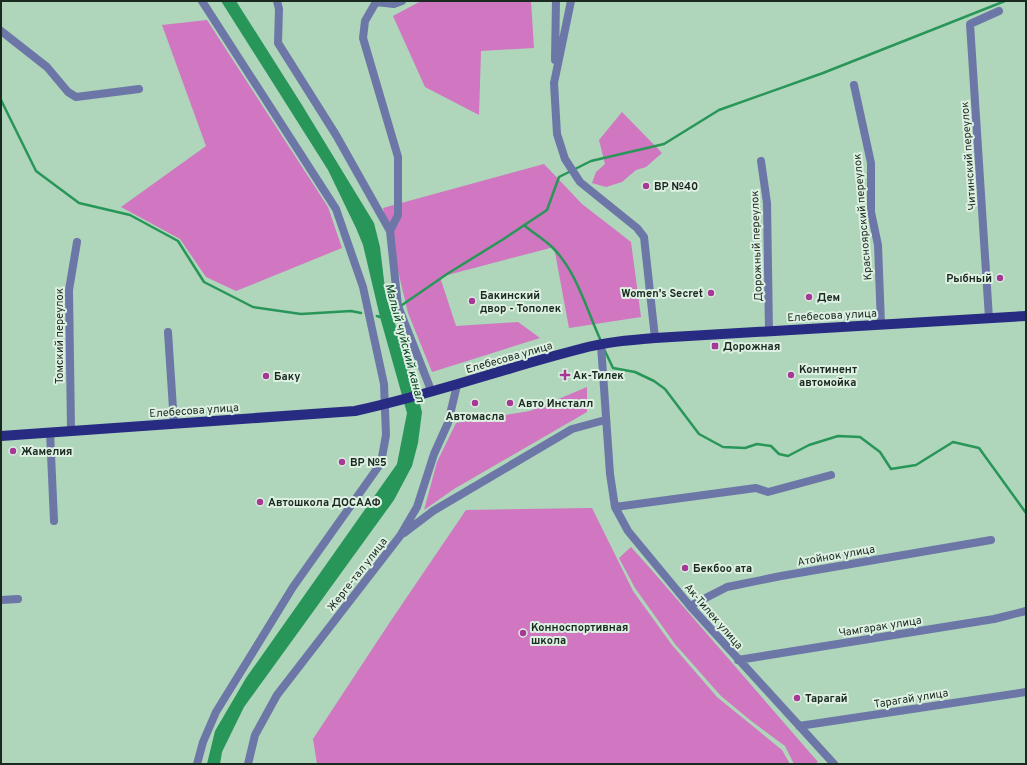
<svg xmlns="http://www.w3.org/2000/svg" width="1027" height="765" font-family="Overpass,sans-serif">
<rect width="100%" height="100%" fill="#afd5ba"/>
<!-- green -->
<path fill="#d176c0" d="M421,1H531L534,48L481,51L479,115L425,87L393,16Z
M207,20L328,207L342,248L236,291L206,277L180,239L121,207L206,146L162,25Z
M622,112L662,153L646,167L636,170L622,182L606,187L592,183L596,172L605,164L599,140Z
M544,164L582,204L631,242L641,317L569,328L554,247L440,277L456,326L518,322L540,338L432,372L408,313L383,208Z
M587,387V412L454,489L424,510L437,462L456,423L530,411Z
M592,508L633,591L672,645L717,697L782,750L790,764H317L313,739L390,622L466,510Z
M631,547L649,567L818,762L814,764H794L785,746L750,720L721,696L675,644L635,588L619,558Z"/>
<!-- water -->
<path fill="#289659" d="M221,1H236L302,105L374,223L380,247L386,297L413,377L422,412L418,443L412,466L394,500L244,707L222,752L220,764H207L215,731L246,678L397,464L407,413L380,317L363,245L356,228L328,170Z"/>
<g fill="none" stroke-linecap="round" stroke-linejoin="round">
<!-- stream -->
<path stroke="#289659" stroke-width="2.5" d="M1,100L36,171L79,203L130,215L178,241L204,282L253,307L301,314L351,311L361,313
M524,225C533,233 545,240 553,248C577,272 587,311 601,341
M389,314L447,274L502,240L547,210L559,177L591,161L664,144L719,110L823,73L1005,1
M377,316L380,317
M604,349L613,368L635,372L654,381L665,389L699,434L723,447L745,448L757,444L771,446L779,454L788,456L809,445L838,436L860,437L880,452L891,469L916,465L953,442L979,448L1026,513"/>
<!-- street -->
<path stroke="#6c77a7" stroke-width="8" d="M277,1L279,9L278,43L336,135L390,231L398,306L429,385L431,392
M571,1L554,83L557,134L565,159L580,182L637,228L644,237L655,338
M1,31L47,67L68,92L76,97L139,89
M555,60L556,1
M854,85L871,163V212L878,245L881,324
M761,161L767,203L769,331
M390,231L398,215V157L363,38L365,21L376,2L394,4L402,1
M989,318L970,24L999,11
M168,332L174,424
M601,345L610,474L615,507L628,531L690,606L834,764
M71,430L69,290L77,242
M50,432L54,521
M615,507L756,488L768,492L831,475
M404,533L433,511L572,429L605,420
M1,600L18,599
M690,606L727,587L781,576L991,540
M738,660L994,619L1026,611
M799,726L1026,692
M197,764L203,742L216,712L293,587L381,463L386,435L384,384L363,287L336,209L202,1
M248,764L255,735L277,695L400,536L417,507L434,454L448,423L457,385"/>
<!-- primary -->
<path stroke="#282b82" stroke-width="10" d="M1,436L355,411C431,395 505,368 580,349C605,342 630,340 655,338L1026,316"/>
</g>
<!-- markers -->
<g fill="#a63896" stroke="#ddf0e2" stroke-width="1.5">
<circle cx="646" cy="186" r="4"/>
<circle cx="1000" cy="278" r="4"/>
<circle cx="711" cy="293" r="4"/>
<circle cx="809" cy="297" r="4"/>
<circle cx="472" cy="301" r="4"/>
<rect x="711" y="342" width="8" height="8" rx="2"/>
<path d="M563 369h4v4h4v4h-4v4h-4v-4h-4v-4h4z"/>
<circle cx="791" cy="375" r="4"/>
<circle cx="266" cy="376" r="4"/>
<circle cx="475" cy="403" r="4"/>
<circle cx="510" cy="403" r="4"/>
<circle cx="13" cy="451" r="4"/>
<circle cx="342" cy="462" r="4"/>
<circle cx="260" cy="502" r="4"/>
<circle cx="685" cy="568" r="4"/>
<circle cx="523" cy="633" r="4"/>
<circle cx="797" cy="698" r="4"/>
</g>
<g text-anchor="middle" stroke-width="4" stroke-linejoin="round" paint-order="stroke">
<!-- street labels -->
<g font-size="11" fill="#1b2a20" stroke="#ddf0e2">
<text transform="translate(968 156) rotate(-94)" y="4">Читинский переулок</text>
<text transform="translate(862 217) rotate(-95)" y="4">Красноярский переулок</text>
<text transform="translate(756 246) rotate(-92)" y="4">Дорожный переулок</text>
<text transform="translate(832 315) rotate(-3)" y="4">Елебесова улица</text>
<text transform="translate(59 336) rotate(-90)" y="4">Томский переулок</text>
<text transform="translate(509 357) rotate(-16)" y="4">Елебесова улица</text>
<text transform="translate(194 410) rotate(-4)" y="4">Елебесова улица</text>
<text transform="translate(836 555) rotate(-10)" y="4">Атойнок улица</text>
<text transform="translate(357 574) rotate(-52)" y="4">Жерге-тал улица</text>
<text transform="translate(714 616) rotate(49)" y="4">Ак-Тилек улица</text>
<text transform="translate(880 626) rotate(-9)" y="4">Чамгарак улица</text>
<text transform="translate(911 698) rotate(-9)" y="4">Тарагай улица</text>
</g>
<!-- poi labels -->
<g font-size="11" font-weight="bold" fill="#1b2a20" stroke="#ddf0e2" text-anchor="start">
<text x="654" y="190">BP №40</text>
<text x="992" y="282" text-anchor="end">Рыбный</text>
<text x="703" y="297" text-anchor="end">Women's Secret</text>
<text x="480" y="299">Бакинский<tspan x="480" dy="13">двор - Тополек</tspan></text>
<text x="817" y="301">Дем</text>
<text x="723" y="350">Дорожная</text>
<text x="799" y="373">Континент<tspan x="799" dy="13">автомойка</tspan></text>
<text x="573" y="379">Ак-Тилек</text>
<text x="274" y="380">Баку</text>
<text x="518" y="407">Авто Инсталл</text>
<text x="475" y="420" text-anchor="middle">Автомасла</text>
<text x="21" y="455">Жамелия</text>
<text x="350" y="466">BP №5</text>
<text x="268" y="506">Автошкола ДОСААФ</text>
<text x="693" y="572">Бекбоо ата</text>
<text x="531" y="631">Конноспортивная<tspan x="531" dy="13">школа</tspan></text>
<text x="805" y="702">Тарагай</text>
</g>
<!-- water labels -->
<g font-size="12" font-style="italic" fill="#074223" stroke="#ddf0e2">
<text transform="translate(405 343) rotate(75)" y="4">Малый чуйский канал</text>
</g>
</g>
<!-- border -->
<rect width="1027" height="765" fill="none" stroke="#1b2a20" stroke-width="4"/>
</svg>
